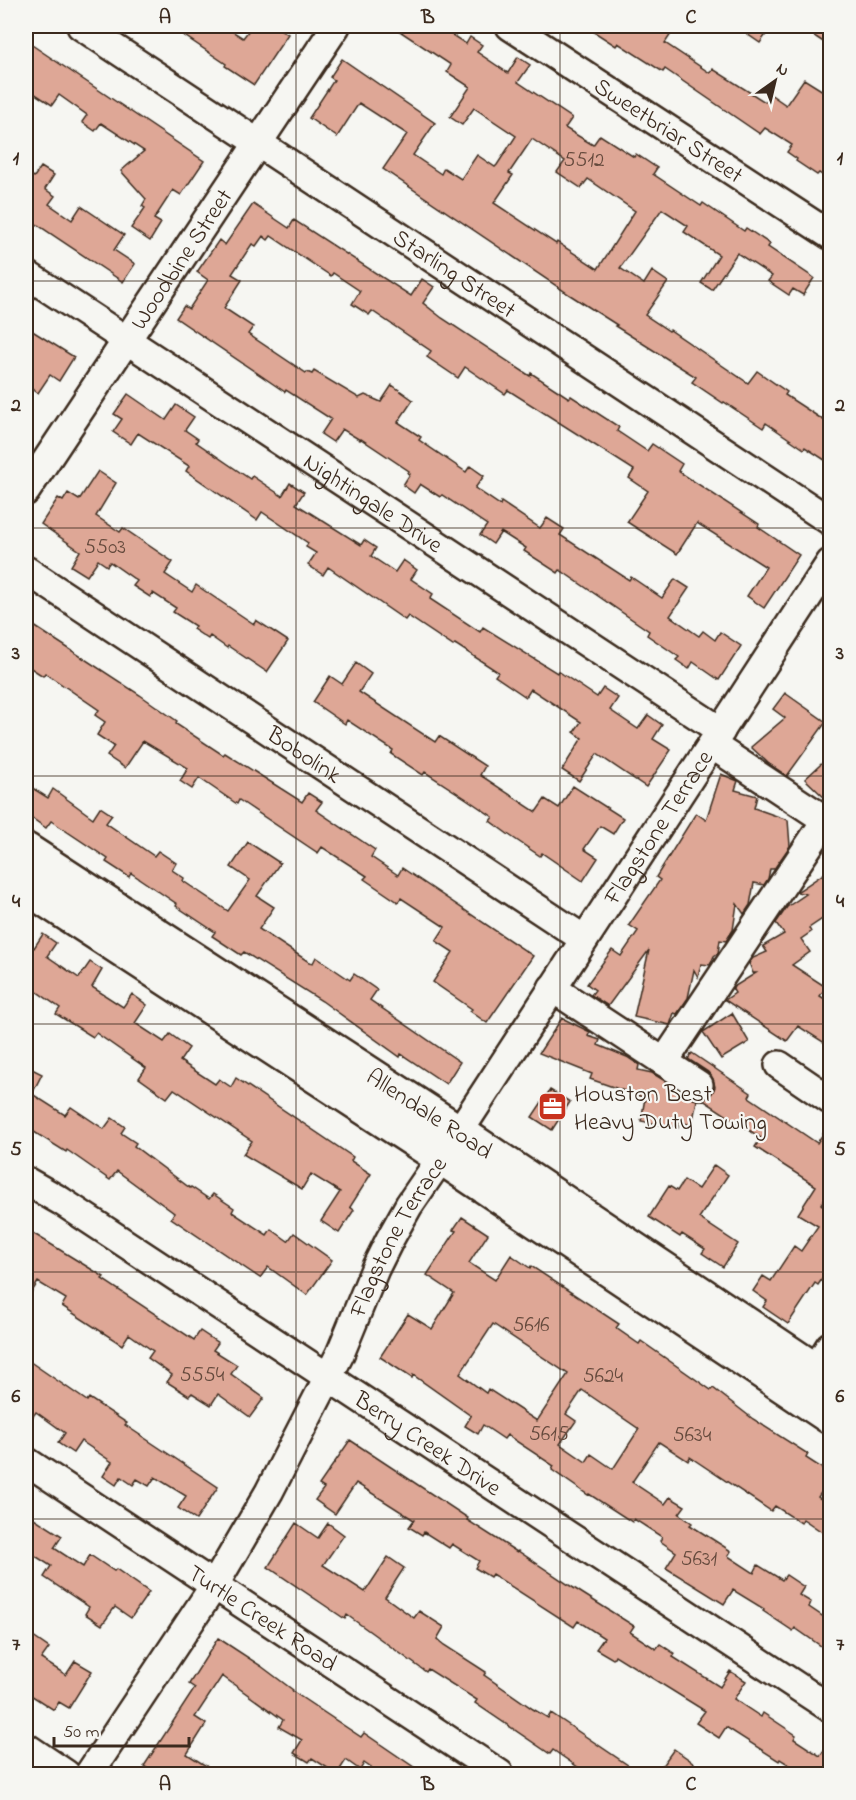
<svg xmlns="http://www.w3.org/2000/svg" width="856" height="1800" font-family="'Indie Flower',sans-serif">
<rect width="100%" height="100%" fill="#f6f6f2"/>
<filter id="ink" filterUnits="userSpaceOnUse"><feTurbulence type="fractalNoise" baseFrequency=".0167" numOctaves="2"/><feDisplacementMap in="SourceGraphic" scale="12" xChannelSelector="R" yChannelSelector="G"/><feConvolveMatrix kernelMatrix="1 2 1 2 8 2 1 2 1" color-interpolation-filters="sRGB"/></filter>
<g filter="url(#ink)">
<!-- building -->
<path fill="#dea796" stroke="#3b2a1e" stroke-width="1.5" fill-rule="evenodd" d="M170,26H224L243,38L252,26H275L288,34L254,85L225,66L226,64Z
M392,26H438L466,44L470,37L482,45L477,52L508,73L518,57L530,65L518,82L572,118L565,128L593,145L600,135L634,157L636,154L657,168L653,174L701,206L703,203L744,231L746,228L770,244L768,247L814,278L803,295L793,289L789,295L768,281L772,276L737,253L712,290L701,283L719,255L684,232L688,226L662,209L620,268L644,284L652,271L668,282L645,315L669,331L670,330L748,383L757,371L787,392L785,395L831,425V464L805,447L804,449L766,423L763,428L724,402L723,403L692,382L696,377L615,326L617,325L570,295L383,169L407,134L359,103L337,137L309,118L334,80L330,77L342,59L435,123L413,155L441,174L444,168L461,179L477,155L495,167L497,165L516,136L474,108L462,125L450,117L470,87L447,72L451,65ZM532,139L565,161L557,172L581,188L588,179L635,211L598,269L557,242L556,244L494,203L513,175L509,173Z
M585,26H665L673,31L665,43L710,73L713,69L765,102L770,94L786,105L804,79L831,96V181L819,173L817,175L796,161L797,159L787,152L792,145L765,128L760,134L665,69L663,72L618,43L616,46Z
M753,26H772L760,43L747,34Z
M799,26H831V47Z
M26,41L204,161L181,195L173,190L154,219L161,223L150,241L131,228L145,208L142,206L146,199L121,171L144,151L101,123L95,131L82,122L87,115L59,95L52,105L26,88Z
M41,167L54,175L45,189L55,196L49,204L72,220L81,206L124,235L114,250L135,264L123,282L26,217V172L34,177Z
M253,204L289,228L294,220L411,296L422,279L434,287L423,303L442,318L530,376L531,373L569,398L571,396L619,427L617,431L647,451L652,444L682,464L678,471L759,524L758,527L799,555L764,608L747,596L766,567L697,523L677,554L627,522L648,491L629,478L634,470L508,390L505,394L465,367L458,378L427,357L431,351L372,311L369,315L352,304L360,291L333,273L331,276L271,236L268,240L263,236L256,246L252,244L232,274L242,280L224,308L253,327L248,334L306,373L307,372L312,374L314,371L359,398L365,395L381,402L392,385L413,400L398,422L421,437L419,440L466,472L470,466L484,476L475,488L500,505L501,502L540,528L547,518L564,529L560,535L629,580L631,577L662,598L675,579L689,588L670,616L699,636L703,631L715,640L720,632L741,646L719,680L693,662L689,669L676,660L679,657L647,635L649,631L560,570L558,573L524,551L526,548L501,532L493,544L480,535L487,525L442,495L440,497L420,484L414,493L403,485L410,474L408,473L409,471L361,439L360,440L342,429L333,442L321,434L331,419L286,390L285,392L176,318L184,306L189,309L208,280L197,272L219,240L225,245Z
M26,327L74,357L59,381L50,375L38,393L26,385Z
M128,394L166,420L176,405L194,417L185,430L198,439L196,442L250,479L252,476L282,496L290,483L304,492L296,504L361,545L364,540L376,548L371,556L395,572L403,560L417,570L411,579L433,594L430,599L480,632L483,627L557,673L558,671L597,697L603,688L618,698L610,710L638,729L648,715L662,725L653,739L671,750L646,787L597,754L579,781L562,770L582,738L574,732L581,722L531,689L526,697L495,676L498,672L455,644L453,646L408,616L405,620L328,567L323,575L308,565L316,553L306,547L308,543L262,512L257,520L186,471L189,466L138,433L131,444L113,432L122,419L114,414Z
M98,471L116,483L96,516L120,532L123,528L173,562L165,574L192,592L196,585L254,624L256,620L288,641L267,672L228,646L227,648L210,636L208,639L193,629L195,626L173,612L176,608L153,593L150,597L133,586L137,581L110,562L107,566L98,560L87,576L71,566L80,551L41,524L58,498L63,501L68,493L79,500Z
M34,626L140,695L177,721L176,724L223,755L225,753L302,802L308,793L322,802L316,810L375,850L371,857L398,875L402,868L533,956L487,1023L470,1011L472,1009L433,982L453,952L436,941L445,927L401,898L398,902L364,879L367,876L322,847L318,853L239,800L237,804L199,778L192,789L180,781L188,768L143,741L125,768L107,756L114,746L97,735L105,722L95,715L99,710L45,673L43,676L26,665V639Z
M356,663L371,674L359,692L435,742L439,736L485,766L480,775L536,812L545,799L559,808L573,786L623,818L613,834L600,826L584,849L598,858L583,881L542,853L540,856L509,835L490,821L493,817L465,798L425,772L423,775L391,754L393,750L347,720L345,724L313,702L330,676L342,684Z
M785,693L826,722L787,776L768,763L751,747L785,718L773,709Z
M831,755V804L805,779Z
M721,774L738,781L735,790L757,796L754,808L788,820L790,846L774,869H770L768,879L764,885L754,883L750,905L744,914L737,904L733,930L726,941L720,940L718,953L714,956L710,965L701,964L698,977L694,970L688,998L677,1014L674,1013L670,1025L634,1017L649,950L608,1006L591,995L595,990L587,984L612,950L621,956L638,931L629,925L660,880L656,877L696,813L706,820Z
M26,784L48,798L53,789L93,818L100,807L112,815L106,823L154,856L158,851L176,863L172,870L184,878L183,881L228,911L250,880L231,867L248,842L280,863L257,896L274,907L259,929L309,962L313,963L316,957L350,980L354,974L377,990L370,1000L460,1062L446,1084L401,1054L400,1057L322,1001L244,952L241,955L212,936L215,932L176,906L177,904L131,873L129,877L106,862L108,859L51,821L46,828L26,814Z
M831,869V913L809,928L811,932L801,939L810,952L792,965L826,987L820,996L831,1003V1047L798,1026L787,1041L725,1000L735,993L732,988L756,973H753L749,963L753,958L767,952L763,946L784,934L776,923L787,907L806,894L797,892Z
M43,934L56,943L47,956L79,978L90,962L102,970L92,987L123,1007L132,994L147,1005L135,1023L164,1042L170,1034L189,1048L180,1061L215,1084L219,1079L231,1087L236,1078L353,1157L351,1161L371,1174L350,1207L354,1210L339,1233L321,1221L340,1192L311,1174L302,1189L243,1154L252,1141L174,1089L167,1098L139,1078L146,1068L96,1033L93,1037L56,1014L60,1008L26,984V942L34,948Z
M732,1013L749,1042L721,1059L703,1032Z
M562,1018L590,1032L588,1036L600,1040L598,1045L627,1057L639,1065L638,1070L652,1073L697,1100L692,1125L679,1122L678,1128L641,1121L645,1098L590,1079L592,1074L539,1053Z
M692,1053L751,1093L749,1097L817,1143L831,1122V1195L828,1194L821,1204L828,1211L831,1207V1266L818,1285L815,1283L788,1324L763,1307L767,1301L753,1291L763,1276L771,1281L794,1246L801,1251L818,1226L798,1214L816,1186L755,1147L761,1138L703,1100L712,1093L715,1087L713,1079L708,1072L688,1059Z
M26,1066L42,1074L32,1094L65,1115L71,1107L104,1129L112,1118L125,1127L121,1133L136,1143L134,1146L190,1188L191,1187L209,1199L213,1194L234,1208L232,1212L267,1235L271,1229L288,1241L294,1233L332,1260L307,1295L268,1267L260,1278L171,1218L174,1213L117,1171L110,1180L67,1150L66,1152L26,1127Z
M550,1090L570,1102L552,1130L532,1117Z
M714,1165L728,1175L699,1218L738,1244L723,1267L702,1253L705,1249L682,1234L680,1237L649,1217L669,1186L677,1191L684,1180L698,1189Z
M462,1217L488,1234L469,1263L495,1280L511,1255L530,1268L531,1266L619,1324L616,1328L639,1344L641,1341L711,1390L713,1388L753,1419L808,1454L806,1458L831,1474V1478L818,1497L831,1506V1538L803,1519L801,1523L775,1506L771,1511L690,1457L688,1461L659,1442L632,1482L665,1504L670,1497L685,1506L679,1514L692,1523L690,1525L731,1551L728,1556L754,1573L758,1565L782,1580L786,1575L804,1587L799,1595L811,1602L809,1607L831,1622V1653L795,1628L793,1631L763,1611L764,1609L733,1590L724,1604L666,1568L676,1552L660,1541L662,1537L634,1519L632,1522L589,1494L588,1495L552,1470L554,1466L507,1435L504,1439L483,1425L478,1434L465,1426L471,1416L413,1375L412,1378L380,1357L408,1314L432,1329L454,1293L427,1275L456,1231L453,1230ZM493,1324L568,1374L537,1421L488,1389L486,1393L460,1374ZM582,1390L639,1429L613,1469L591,1454L586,1462L560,1444L576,1421L566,1414Z
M26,1229L104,1277L102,1279L194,1340L200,1331L218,1343L213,1350L237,1365L231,1374L264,1398L250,1417L218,1394L211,1405L192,1393L189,1396L167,1382L172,1375L148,1358L153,1351L129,1334L122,1345L62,1306L66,1299L38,1282L26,1301Z
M26,1359L87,1401L89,1398L127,1423L125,1425L218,1487L196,1520L178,1508L186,1496L155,1477L149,1486L137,1479L133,1485L121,1477L116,1485L103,1476L112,1462L81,1441L73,1453L58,1443L65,1433L36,1412L26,1426Z
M350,1440L468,1518L467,1520L517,1552L518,1551L569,1585L634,1626L630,1632L656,1649L660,1644L675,1654L673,1657L720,1687L730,1671L746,1681L734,1699L761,1717L763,1713L796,1735L794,1739L820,1756L831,1740V1774H804L780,1759L779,1761L726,1727L719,1738L696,1723L705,1711L615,1655L613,1659L596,1649L604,1638L578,1621L574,1627L492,1574L490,1577L475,1568L479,1561L452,1544L449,1548L424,1532L422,1535L409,1527L414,1520L356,1483L335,1514L315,1500L324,1488L319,1485Z
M26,1513L62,1536L54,1548L83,1567L90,1555L114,1571L116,1569L149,1592L131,1618L115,1607L102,1625L85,1614L89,1607L44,1577L51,1566L26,1550Z
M296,1523L318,1538L328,1523L344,1535L323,1565L365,1592L388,1557L404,1568L385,1597L414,1618L419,1611L444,1627L437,1639L444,1645L486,1672L484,1675L533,1709L548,1718L551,1713L641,1774H588L553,1750L550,1754L475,1703L477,1700L428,1669L426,1672L347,1615L345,1619L268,1567Z
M26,1632L49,1648L41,1659L66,1675L75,1661L92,1671L69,1708L59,1702L54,1710L26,1692Z
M218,1638L261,1666L293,1690L292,1691L361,1737L364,1733L424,1774H380L364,1763L360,1770L346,1760L337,1774L312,1758L309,1762L294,1753L302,1740L279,1727L283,1720L222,1676L195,1717L206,1724L187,1754L219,1774H156L144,1766L195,1688L189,1684Z
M674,1749L694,1763L687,1774H656Z"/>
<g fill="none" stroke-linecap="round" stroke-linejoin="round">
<defs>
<g id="minor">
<path id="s1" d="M81,26L830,521"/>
<path id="s2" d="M510,26L830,235"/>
<path id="s3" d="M26,274L721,731"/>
<path id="s4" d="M26,491L336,26"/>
<path id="s5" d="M26,570L584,939"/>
<path d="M712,745L830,823"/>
<path d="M552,988L699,1085"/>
<path d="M664,1062L826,820"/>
<path d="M779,1065L830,1100"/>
<path id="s6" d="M26,1181L61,1201L830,1708"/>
<path d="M805,1385L830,1346"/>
<path id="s7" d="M26,1461L500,1774"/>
<path d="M26,1747L66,1774"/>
<path id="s8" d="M89,1774L214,1586L269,1492L340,1354L375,1269L390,1239L409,1205L459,1132L830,563"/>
</g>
<g id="major">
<path id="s9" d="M26,850L459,1132L830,1380"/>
<path d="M26,887L457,1168L830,1417"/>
</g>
</defs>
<!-- minor casing -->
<use href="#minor" stroke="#3b2a1e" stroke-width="32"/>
<!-- major casing -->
<use href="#major" stroke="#3b2a1e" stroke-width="38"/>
<!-- minor -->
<use href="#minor" stroke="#f6f6f2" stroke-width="27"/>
<!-- major -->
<use href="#major" stroke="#f6f6f2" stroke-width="33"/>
</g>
</g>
<!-- grid -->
<path fill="none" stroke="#3b2a1e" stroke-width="1.5" stroke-opacity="0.55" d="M296,26V1774M560,26V1774M26,281H830M26,528H830M26,776H830M26,1024H830M26,1272H830M26,1519H830"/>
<!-- icons -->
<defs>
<symbol id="office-square" viewBox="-11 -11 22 22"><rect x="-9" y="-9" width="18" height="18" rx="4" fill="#c8321e" stroke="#f6f6f2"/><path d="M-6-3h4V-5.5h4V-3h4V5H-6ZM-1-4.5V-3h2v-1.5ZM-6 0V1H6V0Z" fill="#fff"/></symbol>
</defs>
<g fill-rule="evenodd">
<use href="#office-square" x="536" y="1090" width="33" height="33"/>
</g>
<g text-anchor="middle" stroke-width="4.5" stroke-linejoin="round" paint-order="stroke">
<!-- number labels -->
<g font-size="21" fill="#64493c">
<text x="584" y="166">5512</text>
<text x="105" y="553">5503</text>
<text x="531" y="1331">5616</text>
<text x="202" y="1381">5554</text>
<text x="603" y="1382">5624</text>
<text x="549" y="1440">5615</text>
<text x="692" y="1441">5634</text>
<text x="699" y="1565">5631</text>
</g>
<!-- street labels -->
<g font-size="24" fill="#3b2a1e" stroke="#f6f6f2">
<text dy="8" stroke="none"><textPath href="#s2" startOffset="190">Sweetbriar Street</textPath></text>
<text dy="8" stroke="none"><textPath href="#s4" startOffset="279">Woodbine Street</textPath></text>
<text dy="8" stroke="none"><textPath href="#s1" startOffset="448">Starling Street</textPath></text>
<text dy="8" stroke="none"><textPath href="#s3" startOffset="416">Nightingale Drive</textPath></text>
<text dy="8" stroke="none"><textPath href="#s5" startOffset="334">Bobolink</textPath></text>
<text dy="8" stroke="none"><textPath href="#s8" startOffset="1107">Flagstone Terrace</textPath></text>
<text dy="8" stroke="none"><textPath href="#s9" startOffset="482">Allendale Road</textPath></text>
<text dy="8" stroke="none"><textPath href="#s8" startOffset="621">Flagstone Terrace</textPath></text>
<text dy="8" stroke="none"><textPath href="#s6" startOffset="480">Berry Creek Drive</textPath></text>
<text dy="8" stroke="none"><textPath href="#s7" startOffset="284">Turtle Creek Road</textPath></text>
</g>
<!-- poi labels -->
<g font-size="24" fill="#3b2a1e" stroke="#f6f6f2" text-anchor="start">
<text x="574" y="1101">Houston Best<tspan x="574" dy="28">Heavy Duty Towing</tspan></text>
</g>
</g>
<!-- margin -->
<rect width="856" height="1800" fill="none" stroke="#f6f6f2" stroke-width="66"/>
<!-- north arrow -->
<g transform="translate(775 81) rotate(34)" stroke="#f6f6f2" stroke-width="4.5" paint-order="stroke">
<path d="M0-4.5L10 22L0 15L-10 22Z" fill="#3b2a1e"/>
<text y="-9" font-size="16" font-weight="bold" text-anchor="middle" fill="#3b2a1e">N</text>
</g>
<!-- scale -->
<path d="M54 1737v9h135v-9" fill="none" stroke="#3b2a1e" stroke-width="3"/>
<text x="63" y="1737" font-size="18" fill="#3b2a1e" stroke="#f6f6f2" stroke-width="4.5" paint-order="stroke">50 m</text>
<rect x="33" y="33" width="790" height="1734" fill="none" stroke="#3b2a1e" stroke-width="2"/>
<g font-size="20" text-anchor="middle" font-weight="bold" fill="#3b2a1e">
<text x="165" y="23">A</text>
<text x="428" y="23">B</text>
<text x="691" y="23">C</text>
<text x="16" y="164">1</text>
<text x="840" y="164">1</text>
<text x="16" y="411">2</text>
<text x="840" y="411">2</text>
<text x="16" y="659">3</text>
<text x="840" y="659">3</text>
<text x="16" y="907">4</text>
<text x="840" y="907">4</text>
<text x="16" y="1155">5</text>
<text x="840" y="1155">5</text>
<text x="16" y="1402">6</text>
<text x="840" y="1402">6</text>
<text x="16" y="1650">7</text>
<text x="840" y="1650">7</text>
<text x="165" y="1790">A</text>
<text x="428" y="1790">B</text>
<text x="691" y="1790">C</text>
</g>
</svg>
